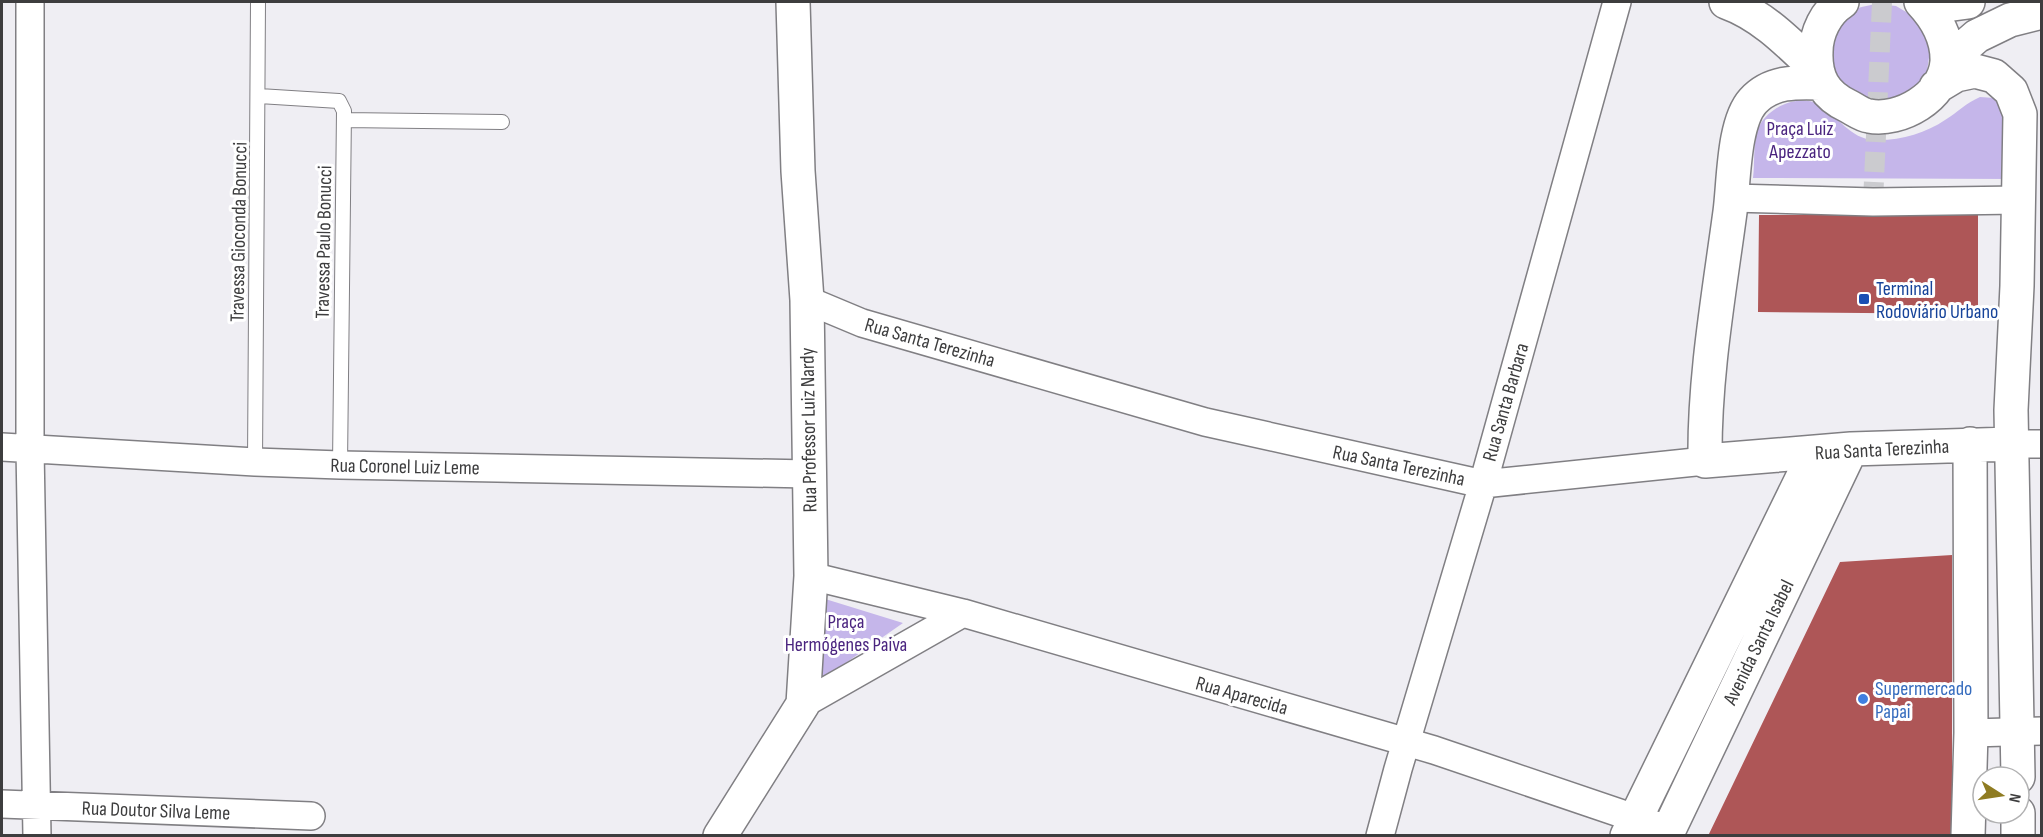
<svg xmlns="http://www.w3.org/2000/svg" width="2043" height="837" font-family="'Sofia Sans Condensed',sans-serif">
<rect width="100%" height="100%" fill="#efeef3"/>
<!-- green -->
<path fill="#c5b6ea" d="M1877,4L1896,6L1913,16L1925,32L1930,51L1927,71L1917,88L1901,100L1863,102C1854,94 1841,86 1835,77C1819,54 1835,19 1858,8C1864,6 1871,5 1877,4Z
M1980,97L1994,98L2002,101L2012,179L1753,178C1755,163 1753,146 1757,132C1763,109 1797,93 1818,104C1839,116 1849,139 1875,140C1899,141 1926,133 1945,120C1958,112 1966,103 1980,97Z
M822,598L903,623L814,685Z"/>
<!-- building -->
<path fill="#ae5657" d="M1759,215H1978V314L1758,312Z
M1952,555V836H1708L1840,562Z"/>
<g fill="none" stroke-linecap="round" stroke-linejoin="round">
<!-- pedestrian-tunnel -->
<path stroke="#cbcbcf" stroke-width="20" stroke-dasharray="20 10" stroke-linecap="butt" d="M1873,202L1882,2"/>
<defs>
<path id="service" d="M259,96L339,101L344,111L340,465
M344,120L502,122
M255,462L258,2"/>
<path id="minor" d="M30,2V449L37,836
M1732,198L1873,202L2020,200
M807,300L862,323L1205,422L1483,484L1705,461
M2011,444H2042
M2,447L255,462L340,465L808,474
M811,576L963,613L1434,750L1655,825
M803,704L963,613
M1971,733L2042,731
M2,804L311,816
M1380,836L1398,769L1483,484L1617,2"/>
<path id="tertiary" d="M720,836L803,704L811,576L807,300L798,171L793,2"/>
<path id="secondary" d="M1726,2C1762,15 1788,42 1815,68
M1842,2C1826,12 1816,33 1816,52C1815,77 1824,95 1848,106C1854,109 1862,115 1869,116C1900,122 1944,97 1947,62C1948,38 1936,18 1921,2
M1926,2L1946,5L1968,2
M1947,62L1977,36L2010,20L2042,12
M1821,83C1797,82 1771,81 1753,101C1733,123 1734,182 1730,212C1719,294 1704,377 1705,461L1851,449L2011,444
M1936,87L1956,75L1975,71L1994,76L2011,91L2020,114L2017,286L2011,410L2018,777
M2018,813V836
M1627,836L1815,452
M1666,836L1851,449
M1968,836L1971,733L1970,444"/>
</defs>
<!-- service casing -->
<use href="#service" stroke="#807f83" stroke-width="16"/>
<!-- minor casing -->
<use href="#minor" stroke="#807f83" stroke-width="30"/>
<!-- tertiary casing -->
<use href="#tertiary" stroke="#807f83" stroke-width="36"/>
<!-- secondary casing -->
<use href="#secondary" stroke="#807f83" stroke-width="36"/>
<!-- service -->
<use href="#service" stroke="#fff" stroke-width="14"/>
<!-- minor -->
<use href="#minor" stroke="#fff" stroke-width="27"/>
<!-- tertiary -->
<use href="#tertiary" stroke="#fff" stroke-width="33"/>
<!-- secondary -->
<use href="#secondary" stroke="#fff" stroke-width="33"/>
</g>
<!-- markers -->
<rect fill="#1a4fb4" stroke="#fff" stroke-width="2" x="1858" y="293" width="12" height="12" rx="3"/>
<circle fill="#3f7fe0" stroke="#fff" stroke-width="2" cx="1863" cy="699" r="6"/>
<g text-anchor="middle" stroke-width="6" stroke-linejoin="round" paint-order="stroke">
<!-- park labels -->
<g font-size="20" fill="#4a247f" stroke="#fff">
<text x="1800" y="135">Praça Luiz<tspan x="1800" dy="23">Apezzato</tspan></text>
<text x="846" y="628">Praça<tspan x="846" dy="23">Hermógenes Paiva</tspan></text>
</g>
<!-- street labels -->
<g font-size="20" fill="#3d3d3e" stroke="#fff">
<text transform="translate(238 232) rotate(-89)" y="7">Travessa Gioconda Bonucci</text>
<text transform="translate(323 242) rotate(-89)" y="7">Travessa Paulo Bonucci</text>
<text transform="translate(930 342) rotate(16)" y="7">Rua Santa Terezinha</text>
<text transform="translate(1505 402) rotate(-74)" y="7">Rua Santa Barbara</text>
<text transform="translate(808 430) rotate(-91)" y="7">Rua Professor Luiz Nardy</text>
<text transform="translate(1882 449) rotate(-3)" y="7">Rua Santa Terezinha</text>
<text transform="translate(1399 465) rotate(12)" y="7">Rua Santa Terezinha</text>
<text transform="translate(405 466) rotate(1)" y="7">Rua Coronel Luiz Leme</text>
<text transform="translate(1758 642) rotate(-64)" y="7">Avenida Santa Isabel</text>
<text transform="translate(1242 695) rotate(16)" y="7">Rua Aparecida</text>
<text transform="translate(156 810) rotate(2)" y="7">Rua Doutor Silva Leme</text>
</g>
<!-- transit labels -->
<g font-size="20" fill="#164399" stroke="#fff" text-anchor="start">
<text x="1876" y="295">Terminal<tspan x="1876" dy="23">Rodoviário Urbano</tspan></text>
</g>
<!-- shop labels -->
<g font-size="20" fill="#366cbe" stroke="#fff" text-anchor="start">
<text x="1875" y="695">Supermercado<tspan x="1875" dy="23">Papai</tspan></text>
</g>
</g>
<!-- border -->
<rect width="2043" height="837" fill="none" stroke="#3d3d3e" stroke-width="6"/>
<!-- north arrow -->
<g transform="translate(2001 795) rotate(102)"><circle r="28" fill="#ffffff" stroke="#b1b1b2" stroke-width="1.5"/>
<path d="M0-4.5L10 22L0 15L-10 22Z" fill="#8f7c22"/>
<text y="-9" font-size="16" font-weight="bold" text-anchor="middle" fill="#3d3d3e">N</text>
</g>
</svg>
